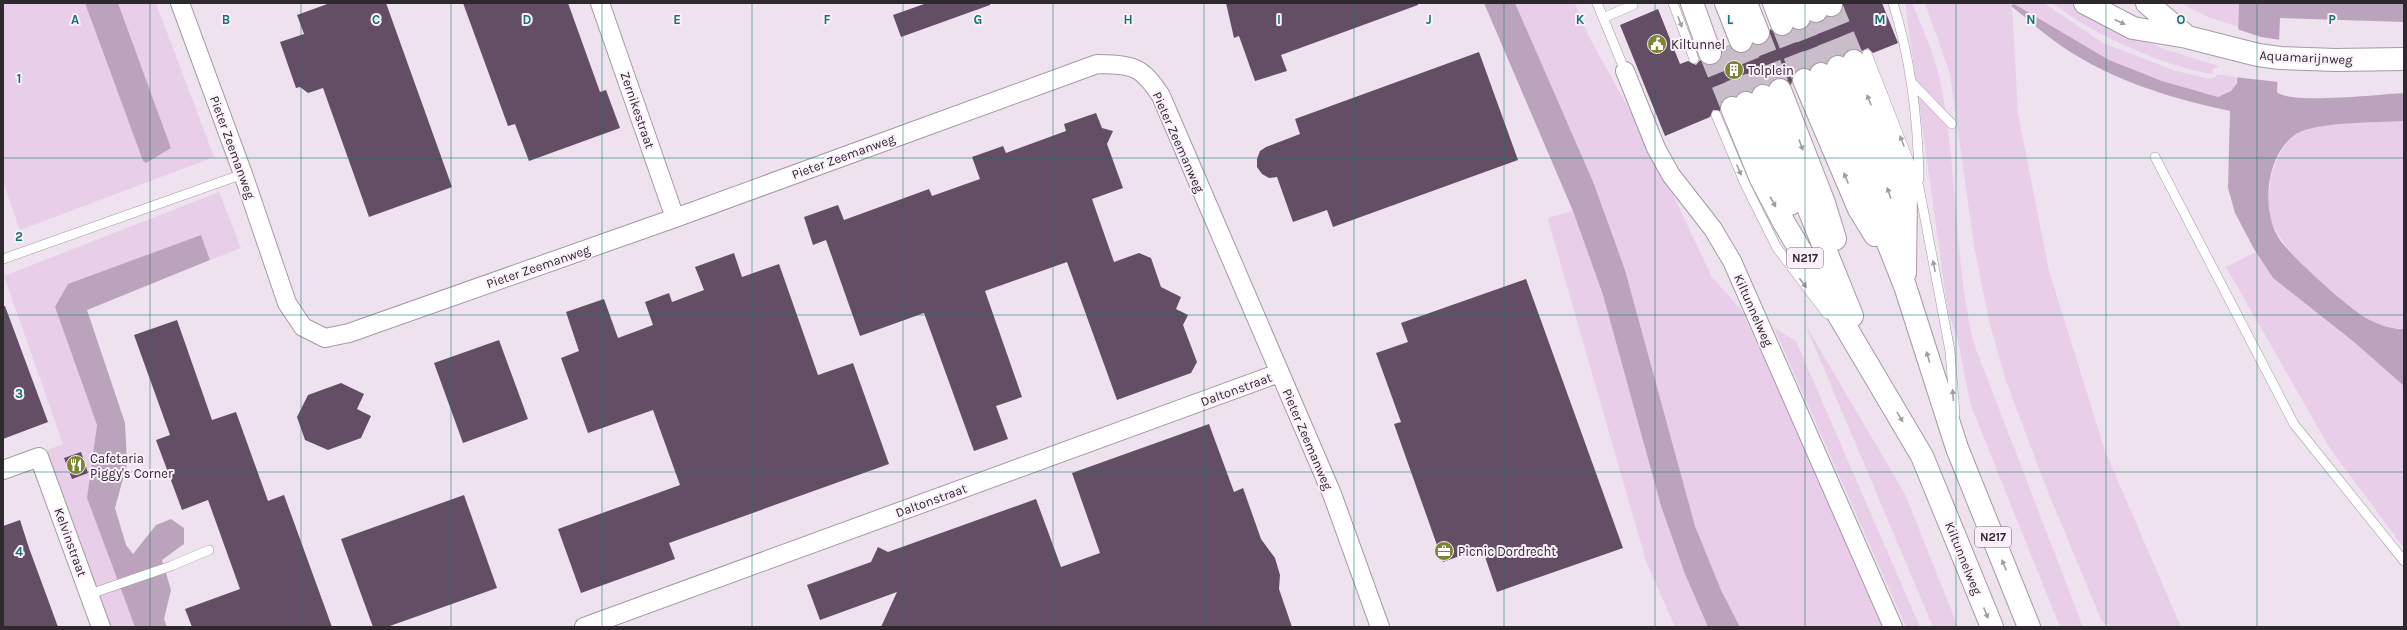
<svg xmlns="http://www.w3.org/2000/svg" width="2407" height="630" font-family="Karla,sans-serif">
<rect width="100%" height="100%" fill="#efe2ef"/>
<!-- green -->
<path fill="#e8cee8" d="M3,3H85L143,161L171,148L118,3H156L214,157L20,230L3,182Z
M1515,3H1575L1589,37L1649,145L1712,277L1742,311L1800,437L1884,627H1740L1721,590L1695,526L1625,270L1594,184Z
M1905,3H1912C1922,27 1934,54 1940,80C1958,167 1953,258 1974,344L2083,627H2060L1970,403L1958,340L1948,312Z
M1925,3H2044L2103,43L2176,71L2210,79L2216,77L2217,74L2236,77C2237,89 2228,93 2218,97L2162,81L2109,60L2014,4L2012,6L2018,114L2049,271L2105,451L2181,627H2113L2102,622L2044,482L2006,381L1989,321L1974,246L1950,74Z
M2052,3H2073L2107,24L2164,49L2218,66L2217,68H2213V73L2211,74C2160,65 2093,34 2052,3Z
M2180,3H2239V27L2208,17Z
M2404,121V329H2402C2392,327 2378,326 2370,320C2343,304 2276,247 2270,217C2267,205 2269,191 2271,178C2274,163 2283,143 2296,134C2317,121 2377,123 2404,121Z
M219,192L241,248L210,260L201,235L55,307L97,425L87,498L135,627H105L45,451L63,444L4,276Z
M1573,211L1603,295L1661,506L1685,574L1708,627H1675L1646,561L1548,220L1550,217Z
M2256,252L2273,278L2354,342L2404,386V548L2329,447L2226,267Z
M1805,324L1905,494L1958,627H1933Z
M1774,328L1796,341L1920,627H1906Z"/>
<!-- water -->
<path fill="#bca3bd" d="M85,3H118L171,148L146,163L143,161Z
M1484,3H1515L1594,184L1625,270L1695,526L1721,590L1740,627H1708L1685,574L1661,506L1603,295L1573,211Z
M2239,3H2404V22L2280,18L2277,92C2290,105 2382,94 2404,93V121C2377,123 2318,121 2296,134C2266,154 2261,208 2278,237C2287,253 2355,315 2372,321C2380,325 2395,330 2404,329V386L2354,342L2273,278L2254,249L2235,213L2228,188L2230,111C2165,97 2103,78 2049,37C2036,27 2024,16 2011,6L2014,4L2109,60L2162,81L2218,97L2231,91L2237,83Z
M201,235L210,260L87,310L125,423L127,464L115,508L126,545L133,554L156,525L171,519L184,528V544L162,560L171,590L164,619L167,627H135L87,498L97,425L55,307L68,284Z"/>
<!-- pier -->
<path fill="#efe2ef" d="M2237,29L2261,37L2281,40L2279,82L2234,77V71L2237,70Z"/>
<!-- building -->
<path fill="#644e65" d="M330,3H386L452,187L369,217L323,88L308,93L300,87L296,88L280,42L304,34L297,15Z
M463,3H568L600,92L606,90L620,128L529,161L515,124L508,126Z
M927,3H990V5L901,37L893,15Z
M1226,3H1418V5L1281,55L1287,71L1255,81L1239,36L1234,38Z
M1843,3H1882L1898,43L1873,53L1868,48L1862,51L1850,49L1843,56H1833L1826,63L1817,62L1810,69H1799L1794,73L1791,85L1782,78H1776L1769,85H1758L1751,92L1742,91L1736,96H1728L1722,101L1720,111L1713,110L1710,117L1665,136L1620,25L1658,9L1680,64L1688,61L1696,65L1700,60L1707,65H1714L1722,56V48L1729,45L1734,51L1745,53L1753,44L1762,45L1768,41L1770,29L1780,36H1787L1793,29L1803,30L1811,22L1820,23L1827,16H1837L1842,12Z
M1479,52L1518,160L1333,227L1327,210L1293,222L1277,177L1269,178L1262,174L1257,167V159L1260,151L1266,147L1300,134L1295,119Z
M1096,113L1102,128L1113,131L1107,144L1123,188L1092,199L1114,262L1139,253L1151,258L1161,287L1181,297L1176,309L1188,315L1183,325L1197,362L1191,373L1117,400L1067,262L985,291L1022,397L996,406L1008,439L974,451L924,313L860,336L826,240L813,245L804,217L838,205L844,220L929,189L932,196L980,179L972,157L1003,146L1006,153L1066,131L1064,124Z
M734,253L742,277L779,264L818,375L853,363L889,464L669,543L675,559L581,593L558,529L680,485L653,410L588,433L561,358L579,351L566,312L604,299L618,338L653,325L645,302L669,293L672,302L704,290L695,267Z
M1526,279L1623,548L1497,592L1482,548L1443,562L1394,424L1401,422L1376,353L1408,342L1401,323Z
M3,306H5L48,422L3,439Z
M177,320L212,420L236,412L268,501L284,495L332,627H192L185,609L240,589L208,500L182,510L156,440L170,435L134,335Z
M499,340L528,419L463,443L434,363Z
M341,383L364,394L357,409L371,416L361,438L328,450L305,440L297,417L308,395Z
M1209,424L1234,492L1243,488L1261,539L1275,558L1280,575L1279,589L1292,627H881L897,592L820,620L807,585L871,562L878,547L888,552L1036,499L1061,567L1100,553L1072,473Z
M81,452L88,473L72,479L64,458Z
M464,495L497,588L387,627H373L341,539Z
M20,520L29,548L58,627H3V526Z"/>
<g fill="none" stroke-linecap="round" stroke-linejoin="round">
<!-- primary-tunnel -->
<path stroke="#c8bdc8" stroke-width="22" stroke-dasharray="22 11" stroke-linecap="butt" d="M1831,5L1854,61
M1816,11L1838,67
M1799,18L1821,74
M1782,24L1804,80
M1758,33L1780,90
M1741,41L1763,96
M1724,47L1746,103
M1710,53L1732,108"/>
<defs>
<path id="lane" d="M1597,3L1625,71
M1673,3L1694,59
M1893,3C1911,60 1918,120 1919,179
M1603,18L1633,5L1632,3
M1867,54L1919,187L1950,351L1955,414
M1911,82L1952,124
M1716,115L1746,186L1777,248L1827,314
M2155,157L2294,424L2404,561
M3,259L243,174
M90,594L171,566L209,550"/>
<path id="street" d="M180,3L243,174L287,303L303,327L325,338L349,333L675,218L1097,64C1133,65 1141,65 1161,96L1332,494L1380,627
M600,3L675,218
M1625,71L1656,148L1671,175L1713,229L1732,261L1893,627
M3,470L39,457L101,627
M584,627L1279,373"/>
<path id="secondary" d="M2085,3L2133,28L2187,37L2258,55L2280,58L2336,60L2404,59
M2147,3L2186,36"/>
<path id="primary" d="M1692,3L1710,53
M1726,3L1741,41
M1746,3L1758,33
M1774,3L1782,24
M1793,3L1799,18
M1813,3L1816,11
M1830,3L1831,5
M1854,61L1906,192L1905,273
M1838,67L1891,196L1896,228
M1821,74L1905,286L1957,448L2029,627
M1804,80L1859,209L1875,235
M1780,90L1824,203L1835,239
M1763,96L1852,316
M1746,103L1775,174L1790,204
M1732,108L1761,179L1783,221L1922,456L1992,627"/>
</defs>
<!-- lane casing -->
<use href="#lane" stroke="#a599a5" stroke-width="10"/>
<!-- street casing -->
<use href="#street" stroke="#a599a5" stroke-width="20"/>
<!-- secondary casing -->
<use href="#secondary" stroke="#a599a5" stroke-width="24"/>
<!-- primary casing -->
<use href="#primary" stroke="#a599a5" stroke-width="24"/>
<!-- lane -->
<use href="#lane" stroke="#fff" stroke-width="9"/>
<!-- street -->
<use href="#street" stroke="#fff" stroke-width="18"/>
<!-- secondary -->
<use href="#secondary" stroke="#fff" stroke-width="22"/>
<!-- primary -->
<use href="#primary" stroke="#fff" stroke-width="22"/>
</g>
<!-- one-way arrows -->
<defs><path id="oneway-solid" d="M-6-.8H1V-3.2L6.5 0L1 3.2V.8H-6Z"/></defs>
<g fill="#a09fa0">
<use href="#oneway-solid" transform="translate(1680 22) rotate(70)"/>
<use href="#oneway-solid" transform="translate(2120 22) rotate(24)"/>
<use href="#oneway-solid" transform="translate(1869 100) rotate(-112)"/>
<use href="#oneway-solid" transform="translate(1902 141) rotate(-111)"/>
<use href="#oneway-solid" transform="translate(1801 145) rotate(70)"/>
<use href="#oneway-solid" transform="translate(1739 170) rotate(67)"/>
<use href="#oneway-solid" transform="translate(1846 178) rotate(-113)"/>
<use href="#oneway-solid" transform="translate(1889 193) rotate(-109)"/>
<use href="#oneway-solid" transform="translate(1773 202) rotate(61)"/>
<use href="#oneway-solid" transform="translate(1934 266) rotate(-101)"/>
<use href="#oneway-solid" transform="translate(1803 283) rotate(53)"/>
<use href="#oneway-solid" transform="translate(1928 357) rotate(-107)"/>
<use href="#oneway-solid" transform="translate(1953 395) rotate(-94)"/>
<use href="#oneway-solid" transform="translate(1900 417) rotate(59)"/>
<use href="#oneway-solid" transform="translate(2004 565) rotate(-112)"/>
<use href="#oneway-solid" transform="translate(1986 613) rotate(68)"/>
</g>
<!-- grid -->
<path fill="none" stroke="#0f766e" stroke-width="1" stroke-opacity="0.55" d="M150,3V627M301,3V627M451,3V627M602,3V627M752,3V627M903,3V627M1053,3V627M1204,3V627M1354,3V627M1504,3V627M1655,3V627M1805,3V627M1956,3V627M2106,3V627M2257,3V627M3,158H2404M3,315H2404M3,472H2404"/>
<!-- icons -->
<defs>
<symbol id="civic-disc" viewBox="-11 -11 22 22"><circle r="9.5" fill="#7b8532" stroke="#fceffc"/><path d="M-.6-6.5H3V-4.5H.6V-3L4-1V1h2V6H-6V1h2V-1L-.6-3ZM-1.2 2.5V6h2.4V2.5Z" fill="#fff"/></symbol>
<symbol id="building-disc" viewBox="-11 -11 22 22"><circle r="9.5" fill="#7b8532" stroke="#fceffc"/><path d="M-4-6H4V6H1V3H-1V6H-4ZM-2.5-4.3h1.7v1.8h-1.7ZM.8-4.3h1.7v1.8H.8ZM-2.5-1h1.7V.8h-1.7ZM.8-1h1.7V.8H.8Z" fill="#fff"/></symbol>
<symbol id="restaurant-disc" viewBox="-11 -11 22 22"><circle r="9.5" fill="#7b8532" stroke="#fceffc"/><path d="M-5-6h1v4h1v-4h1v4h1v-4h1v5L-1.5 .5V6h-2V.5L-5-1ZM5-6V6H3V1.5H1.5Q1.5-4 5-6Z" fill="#fff"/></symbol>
<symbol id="office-disc" viewBox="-11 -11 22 22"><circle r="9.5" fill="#7b8532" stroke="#fceffc"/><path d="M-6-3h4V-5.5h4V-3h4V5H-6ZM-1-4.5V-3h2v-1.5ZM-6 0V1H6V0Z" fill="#fff"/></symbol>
</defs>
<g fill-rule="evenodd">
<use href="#civic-disc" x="1646" y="33" width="22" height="22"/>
<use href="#building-disc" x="1723" y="59" width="22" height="22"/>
<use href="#restaurant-disc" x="65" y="454" width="22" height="22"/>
<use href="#office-disc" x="1433" y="540" width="22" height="22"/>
</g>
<g text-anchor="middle" stroke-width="4" stroke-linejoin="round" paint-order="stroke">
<!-- shield labels -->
<g fill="#fceffc" stroke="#6b646b" stroke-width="1">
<rect x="1787" y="248" width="36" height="20" rx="3"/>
<rect x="1975" y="527" width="36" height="20" rx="3"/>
</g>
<g font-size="12" font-weight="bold" fill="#2d292d">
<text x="1805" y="262">N217</text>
<text x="1993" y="541">N217</text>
</g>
<!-- poi labels -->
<g font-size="13" fill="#2d292d" stroke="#fceffc" text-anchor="start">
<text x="1671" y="49">Kiltunnel</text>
<text x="1748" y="75">Tolplein</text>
<text x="90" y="463">Cafetaria<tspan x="90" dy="15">Piggy's Corner</tspan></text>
<text x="1458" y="556">Picnic Dordrecht</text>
</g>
<!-- street labels -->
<g font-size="13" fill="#2d292d" stroke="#fceffc">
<text transform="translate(2306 57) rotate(3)" y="5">Aquamarijnweg</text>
<text transform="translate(638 110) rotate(71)" y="5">Zernikestraat</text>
<text transform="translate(1179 142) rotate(66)" y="5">Pieter Zeemanweg</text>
<text transform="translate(233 147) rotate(70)" y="5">Pieter Zeemanweg</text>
<text transform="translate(843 156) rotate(-20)" y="5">Pieter Zeemanweg</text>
<text transform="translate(538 266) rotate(-19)" y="5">Pieter Zeemanweg</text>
<text transform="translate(1754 310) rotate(66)" y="5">Kiltunnelweg</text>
<text transform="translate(1236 389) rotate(-20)" y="5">Daltonstraat</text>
<text transform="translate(1308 439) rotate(67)" y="5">Pieter Zeemanweg</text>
<text transform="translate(931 500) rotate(-20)" y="5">Daltonstraat</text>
<text transform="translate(71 542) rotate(70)" y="5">Kelvinstraat</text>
<text transform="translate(1964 558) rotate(68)" y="5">Kiltunnelweg</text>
</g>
</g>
<g font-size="13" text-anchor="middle" font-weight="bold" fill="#0f766e" stroke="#fceffc" stroke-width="4" stroke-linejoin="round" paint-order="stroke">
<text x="75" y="24">A</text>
<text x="226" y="24">B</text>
<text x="376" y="24">C</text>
<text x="527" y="24">D</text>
<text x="677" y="24">E</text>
<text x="827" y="24">F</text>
<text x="978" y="24">G</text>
<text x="1128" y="24">H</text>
<text x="1279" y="24">I</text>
<text x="1429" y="24">J</text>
<text x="1580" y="24">K</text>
<text x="1730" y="24">L</text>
<text x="1880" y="24">M</text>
<text x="2031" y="24">N</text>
<text x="2181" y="24">O</text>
<text x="2332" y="24">P</text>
<text x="19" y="83">1</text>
<text x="19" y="241">2</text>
<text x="19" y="398">3</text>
<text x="19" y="556">4</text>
</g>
<!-- border -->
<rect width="2407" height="630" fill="none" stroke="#2d292d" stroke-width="8"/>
</svg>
